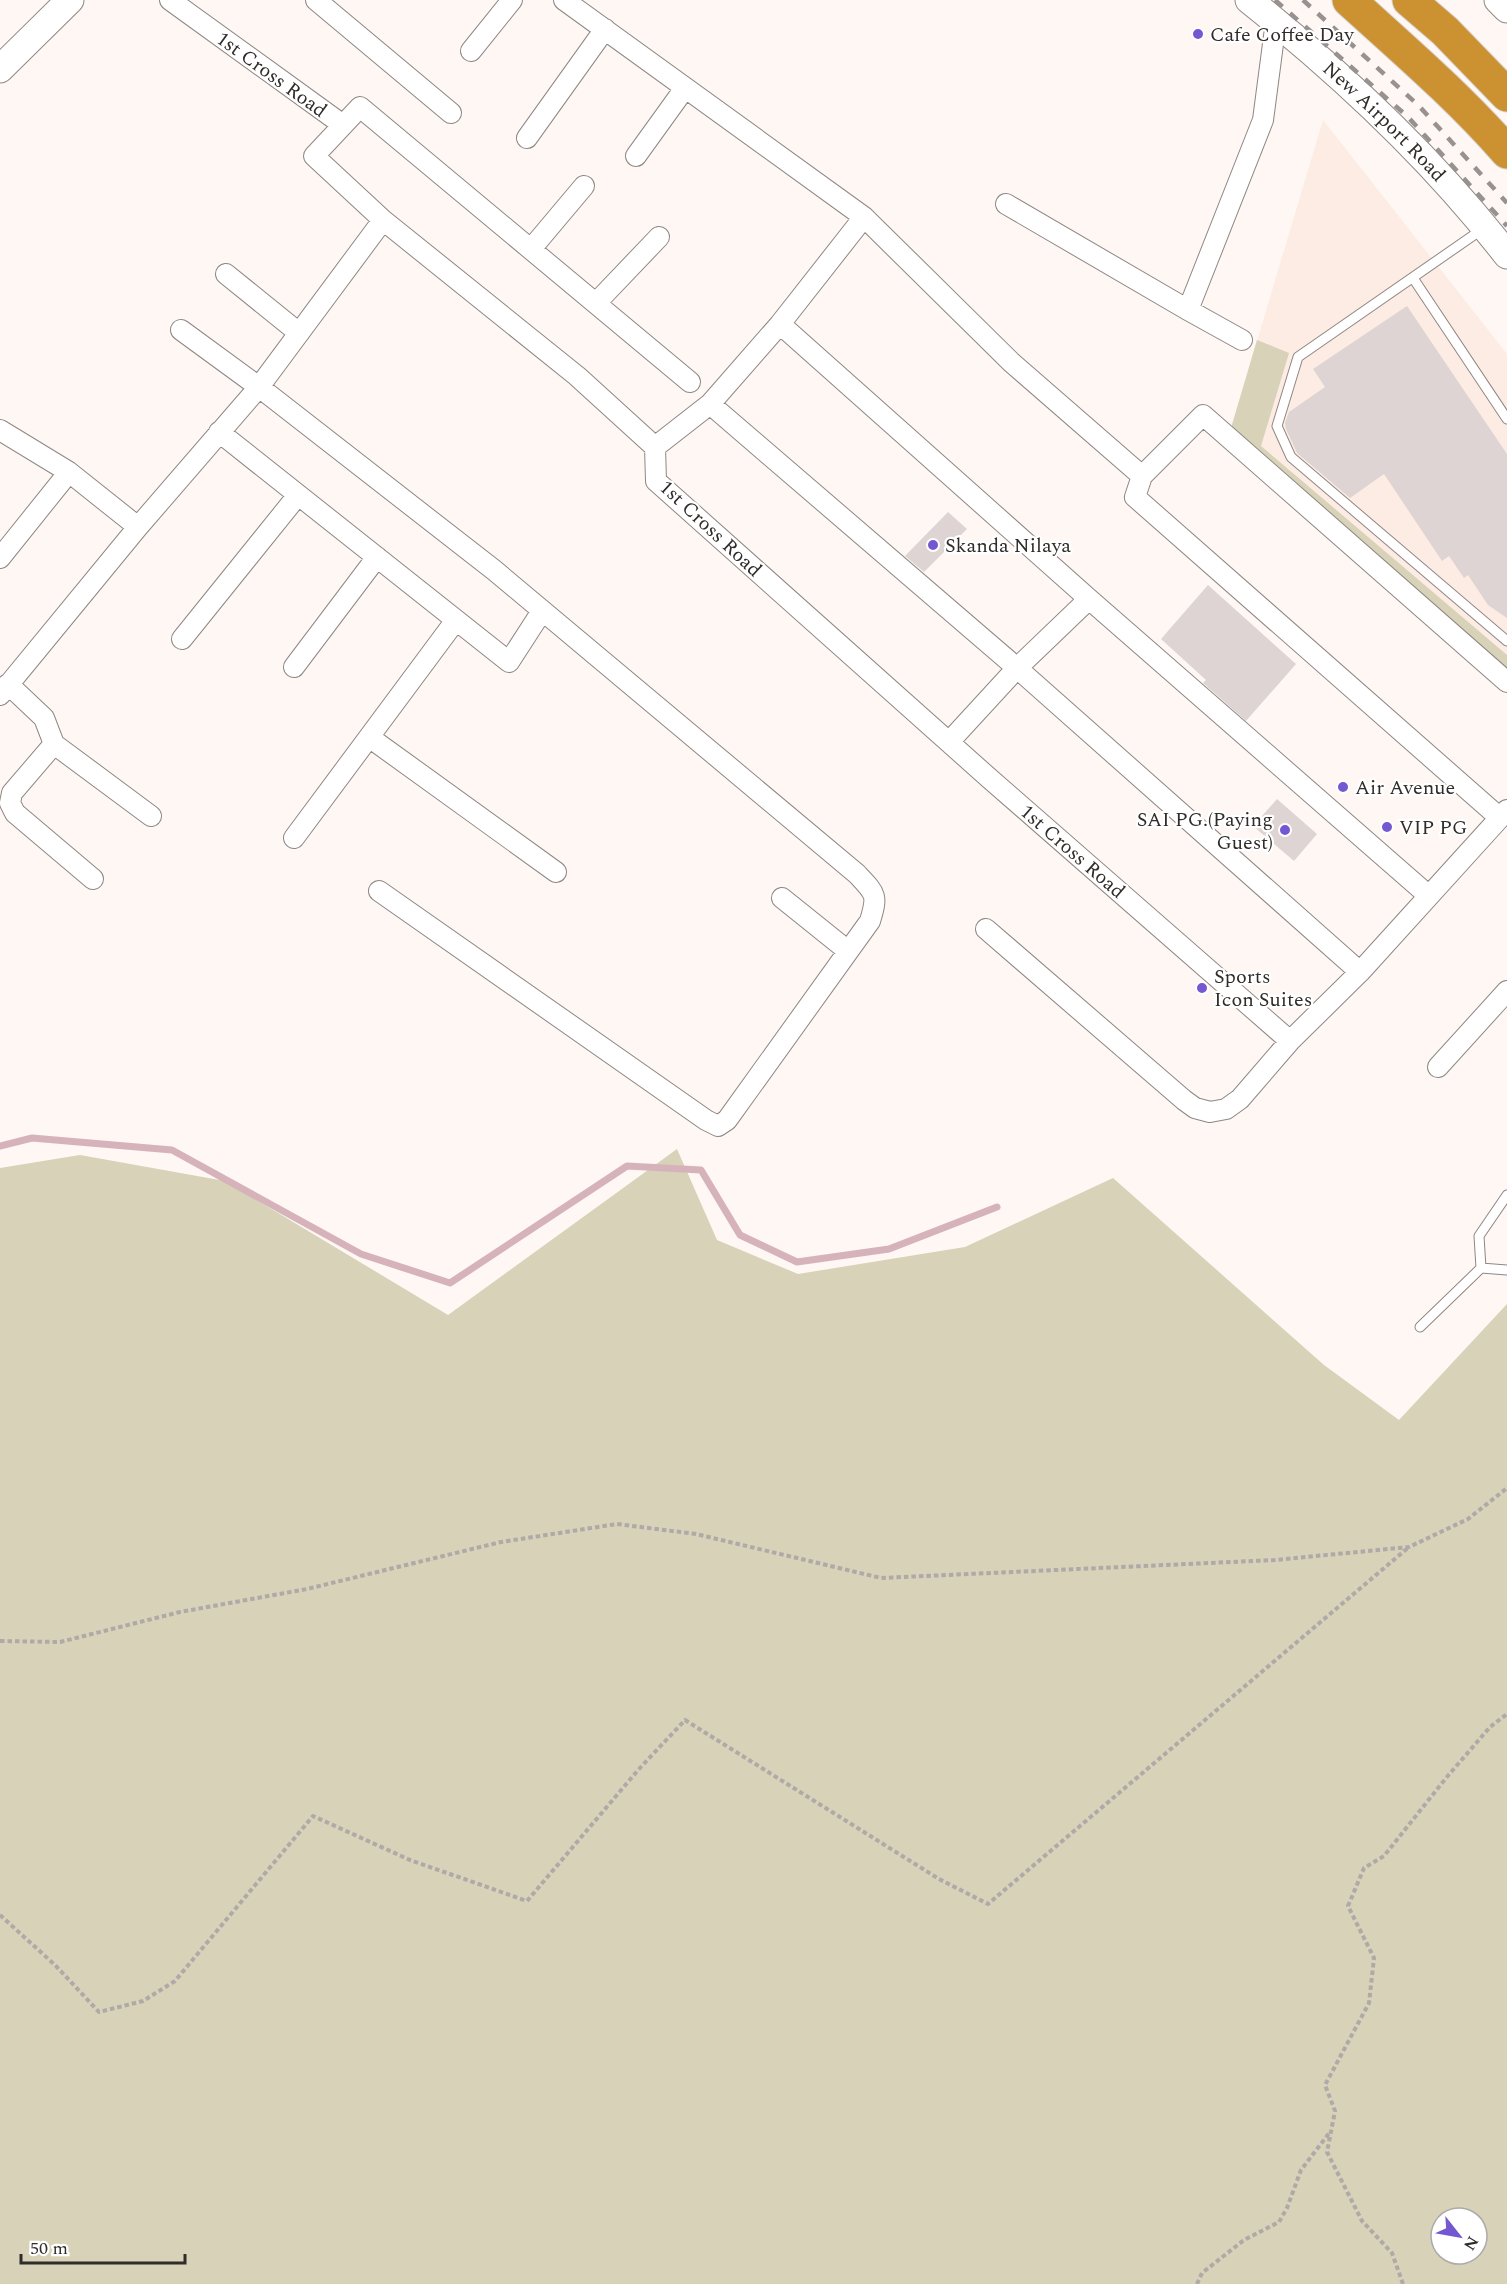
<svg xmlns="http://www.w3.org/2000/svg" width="1507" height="2284" font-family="Spectral,serif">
<rect width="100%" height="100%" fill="#fef7f4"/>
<!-- built -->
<path fill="#fcece3" d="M1323,120L1507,354V673L1231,428Z"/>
<!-- green -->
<path fill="#d7d2b8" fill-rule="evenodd" d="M1257,340L1289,353L1261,446L1507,655V673L1231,428Z
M677,1149L717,1240L798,1274L965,1247L1113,1178L1324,1365L1399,1420L1507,1304V2284H0V1168L80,1155L225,1181L448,1315ZM1441,2218H1477V2254H1441Z"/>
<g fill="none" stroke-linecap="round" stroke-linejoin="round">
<!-- stream -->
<path stroke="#d6b3bb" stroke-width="7" d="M0,1146L32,1138L172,1150L361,1254L450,1283L627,1166L701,1170L740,1235L797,1262L889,1249L997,1207"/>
</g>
<!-- building -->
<path fill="#ded4d3" d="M1407,306L1507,454V618L1488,605L1468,575L1464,578L1449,556L1442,561L1384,474L1350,498L1297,453L1286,429L1285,423L1289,412L1325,387L1313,369Z
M948,512L967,529L924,572L905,556Z
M1208,585L1296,664L1246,721L1203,683L1206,680L1161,639Z
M1277,799L1317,834L1294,861L1253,826Z"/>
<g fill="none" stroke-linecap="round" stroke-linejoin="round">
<defs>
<path id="lane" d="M1484,228L1298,357L1277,426L1291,457L1507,641
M1413,278L1507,419
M1481,1268L1479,1236L1507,1195
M1420,1327L1481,1268L1507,1270"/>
<path id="street" d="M170,0L343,125
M316,0L451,113
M564,0L864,217
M471,51L512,0
M527,138L605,29
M636,156L685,88
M1006,204L1188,310L1242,340
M531,249L584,186
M226,274L299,333
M596,303L659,237
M1188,310L1263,120L1276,21
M780,324L710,404L1017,668L1360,972
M181,330L259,387L383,220
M690,382L360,107L314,156L383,220L577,376L655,447L656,481L989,778L1290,1041
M0,430L69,472L138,527L259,387L494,570L857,874C876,894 878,895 870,921L727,1120L718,1126L706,1120L379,891
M219,432L509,662L542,611
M655,447L710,404
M1142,476L1135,497L1500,818
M0,558L69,472
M182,639L298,495
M294,667L377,557
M8,684L44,718L54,744L151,816
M0,695L138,527
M369,737L556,872
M949,742L1017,668L1089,599
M54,744L12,793L10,803L15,813L93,879
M294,838L456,620
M1429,896L1089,599L780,324L864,217L1011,362L1142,476L1203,415L1507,682
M782,898L848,951
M986,929L1184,1100L1195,1108L1210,1112L1226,1109L1240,1099L1290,1041L1360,972L1507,810
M1438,1067L1507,991"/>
<g id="secondary">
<path id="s1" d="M1249,0C1343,75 1433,159 1507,255"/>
<path d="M1498,0L1507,9"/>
<path d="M0,69L70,0"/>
</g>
<path id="highway" d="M1349,0C1403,49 1459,97 1507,152
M1409,0L1445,31L1507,95"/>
</defs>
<!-- lane casing -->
<use href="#lane" stroke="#8f8783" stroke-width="11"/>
<!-- street casing -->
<use href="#street" stroke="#8f8783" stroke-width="22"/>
<!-- secondary casing -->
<use href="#secondary" stroke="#8f8783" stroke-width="29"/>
<!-- highway casing -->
<use href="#highway" stroke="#d5d5d4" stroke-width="35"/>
<!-- path -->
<path stroke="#afa9a7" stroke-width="4" stroke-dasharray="4.5 3" stroke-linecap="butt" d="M0,1641L60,1642L180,1612L307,1589L501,1542L617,1524L696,1534L881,1578L1275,1560L1409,1547L1468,1519L1507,1488
M0,1915L55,1965L99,2012L143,2001L175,1981L313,1816L410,1860L527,1901L639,1769L685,1720L939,1879L988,1904L1409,1547
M1197,2284L1202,2273L1244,2240L1279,2222L1287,2208L1301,2170L1330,2132
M1403,2284L1392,2253L1362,2221L1327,2152L1335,2111L1325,2085L1369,2003L1374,1958L1348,1906L1364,1868L1384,1856L1446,1778L1490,1727L1507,1714"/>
<!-- lane -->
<use href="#lane" stroke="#fff" stroke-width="9"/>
<!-- street -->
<use href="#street" stroke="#fff" stroke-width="20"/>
<!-- secondary -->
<use href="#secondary" stroke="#fff" stroke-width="27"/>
<!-- highway -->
<use href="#highway" stroke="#cc9130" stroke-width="33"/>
<!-- rail -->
<path stroke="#979290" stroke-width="4.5" stroke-dasharray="10 10" stroke-linecap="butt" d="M1275,0L1408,117L1507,226
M1303,0L1419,106L1507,203"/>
</g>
<!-- markers -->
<g fill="#7358d2" stroke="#fff" stroke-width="2">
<circle cx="1198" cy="34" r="6"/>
<circle cx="933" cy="545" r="6"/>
<circle cx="1343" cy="787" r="6"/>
<circle cx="1387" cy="827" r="6"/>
<circle cx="1285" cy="830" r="6"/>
<circle cx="1202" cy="988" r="6"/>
</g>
<g text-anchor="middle" stroke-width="4.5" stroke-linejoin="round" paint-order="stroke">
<!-- poi labels -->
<g font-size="20" fill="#2f2c2a" stroke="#fff" text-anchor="start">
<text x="1210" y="41">Cafe Coffee Day</text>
<text x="945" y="552">Skanda Nilaya</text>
<text x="1355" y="794">Air Avenue</text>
<text x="1273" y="826" text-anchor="end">SAI PG.(Paying<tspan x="1273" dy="23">Guest)</tspan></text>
<text x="1399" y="834">VIP PG</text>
<text x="1214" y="983">Sports<tspan x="1214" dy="23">Icon Suites</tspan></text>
</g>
<!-- street labels -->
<g font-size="20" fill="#2f2c2a" stroke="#fff">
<text transform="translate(272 74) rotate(36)" y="7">1st Cross Road</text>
<text dy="7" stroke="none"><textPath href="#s1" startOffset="182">New Airport Road</textPath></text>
<text transform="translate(711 528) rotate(43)" y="7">1st Cross Road</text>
<text transform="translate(1073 851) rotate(41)" y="7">1st Cross Road</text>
</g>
</g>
<!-- north arrow -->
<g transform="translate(1459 2236) rotate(121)"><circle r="28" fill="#ffffff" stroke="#acabaa" stroke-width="1.5"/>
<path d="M0-4.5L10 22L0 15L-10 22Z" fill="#7358d2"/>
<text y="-9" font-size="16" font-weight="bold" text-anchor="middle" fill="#2f2c2a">N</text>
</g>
<!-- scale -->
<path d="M21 2254v9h164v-9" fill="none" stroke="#2f2c2a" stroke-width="3"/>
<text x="30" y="2254" font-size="18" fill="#2f2c2a" stroke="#ffffff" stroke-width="4.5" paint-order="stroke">50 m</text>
</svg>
